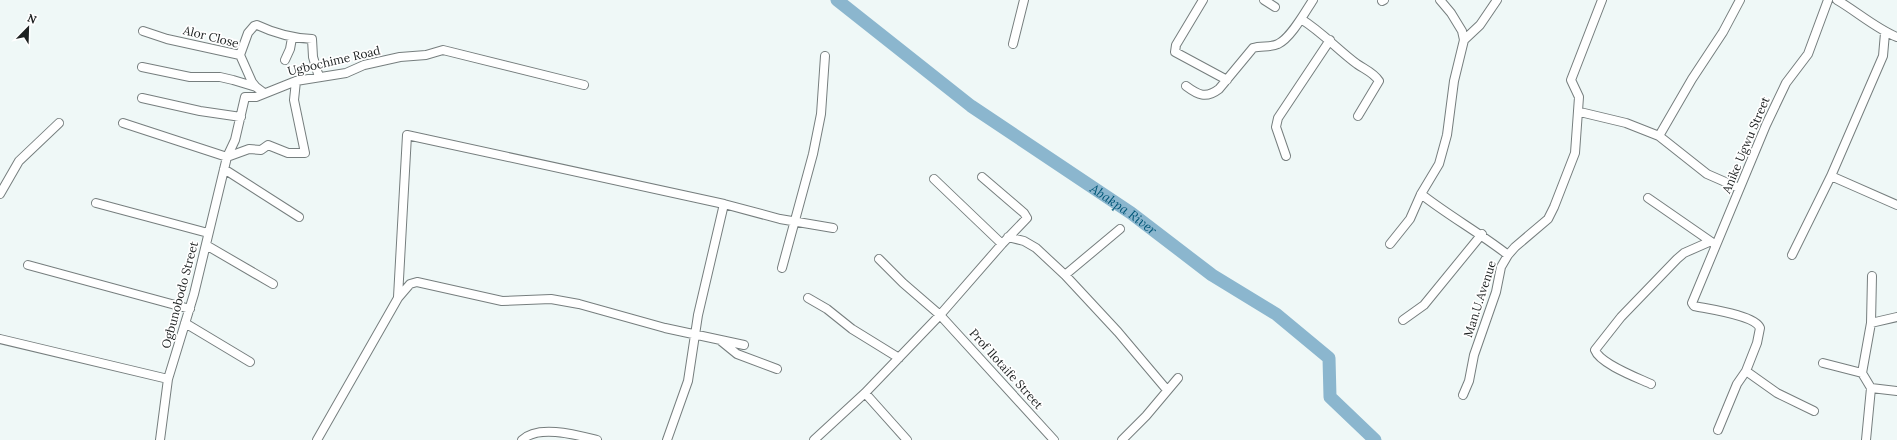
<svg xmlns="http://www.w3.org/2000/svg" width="1897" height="440" font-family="Lora,serif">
<rect width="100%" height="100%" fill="#eff8f7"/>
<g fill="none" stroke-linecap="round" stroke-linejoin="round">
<!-- river -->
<path stroke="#8bb6ce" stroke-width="13" id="s1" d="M837,0L971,106L1131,213L1212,275L1276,314L1329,358L1330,397L1375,440"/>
<defs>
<path id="minor" d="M1203,0L1176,45L1175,52L1227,80
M1264,0L1275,7
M1837,0C1856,11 1878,30 1897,37
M1382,1L1384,0
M1301,19C1322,32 1338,50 1357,64C1366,70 1374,73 1379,81L1358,116
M143,31L167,39L240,55
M1885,33L1883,56L1831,176L1897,205
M1464,40L1480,25L1497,0
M1013,44L1024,0
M240,55L248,33L254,26L257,25C276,34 292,38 312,39L313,57L319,77
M240,55L252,82L256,87
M285,60L290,49L292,38
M142,67L190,77H220L233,80L256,87L264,93
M1186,86C1198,95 1206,99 1219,89L1253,48C1261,45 1270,48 1278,44C1291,38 1305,12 1313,0
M142,98L200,111L241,117
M1580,112L1626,123L1659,136L1707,174L1739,188
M123,123L227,157L249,149L261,150L268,145L288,153H305L294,100L296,81
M1659,136L1692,79L1723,32L1740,0
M1286,156L1276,127L1278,118L1330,40
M224,169L299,217
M934,179L1002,244
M0,194L19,161L59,123
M1421,194C1449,216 1480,233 1508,255
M1648,198L1713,243
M96,203L208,233
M1008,237L1024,241L1036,248L1065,275L1118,332L1167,390
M1390,244L1410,219L1421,194L1439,164L1447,135L1454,81L1464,40L1462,31L1451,13L1440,0
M206,245L273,284
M1792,255L1831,176
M879,259L903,283L940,315L1054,440
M28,265L190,309
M782,268L813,154L821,114L825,56
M1065,275L1120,229
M398,297L407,135L724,204
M808,298L827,309L852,329L899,358
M1897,317L1871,323L1862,373L1871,388L1897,391
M1403,320L1424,305L1482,234
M185,323L250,362
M1871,323L1872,276
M0,339L168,379
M721,341L737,354L777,369
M1823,363L1862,373
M1651,384C1638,378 1600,364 1595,350L1621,317L1677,259L1684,253L1709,242
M865,393L907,440
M1463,395L1469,381L1474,355L1496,292L1501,267L1508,255L1515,247L1548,219L1554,207L1575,153L1579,97L1571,80L1602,0
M1814,411L1777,393L1746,371L1757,343L1760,328C1755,315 1708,309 1694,306L1692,303L1766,125L1786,83L1808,54L1828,0
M1718,430L1737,384L1746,371
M160,440L168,379L194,294L227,157L235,140L245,97H256L296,81L346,73L364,65L400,57L426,55L443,50L584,85
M317,440L398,298L410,284L417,282L502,301L551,299L579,304L665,328L744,345
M522,440C538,424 577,435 597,440
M667,440L688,381L698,315L724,204L780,219L833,228
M814,440L865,393L940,315L1002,244L1027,218L1024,213L982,177
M1122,440L1146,416L1178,378
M1866,440L1871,388"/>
</defs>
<!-- minor casing -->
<use href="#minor" stroke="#767e7e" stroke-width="10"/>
<!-- minor -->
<use href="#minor" stroke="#fff" stroke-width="8"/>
</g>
<g text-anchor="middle" stroke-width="3.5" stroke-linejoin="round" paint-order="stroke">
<!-- street labels -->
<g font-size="12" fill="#1d2121" stroke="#fff">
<text transform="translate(211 37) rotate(14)" y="4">Alor Close</text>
<text transform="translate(334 61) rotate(-13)" y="4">Ugbochime Road</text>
<text transform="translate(1746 145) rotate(-67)" y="4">Anike Ugwu Street</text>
<text transform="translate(180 295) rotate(-75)" y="4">Ogbunobodo Street</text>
<text transform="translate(1480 299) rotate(-72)" y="4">Man.U.Avenue</text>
<text transform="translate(1006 369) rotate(48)" y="4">Prof Ilotaife Street</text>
</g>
<!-- water labels -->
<g font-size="13" font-style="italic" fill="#025778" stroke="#fff">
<text dy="5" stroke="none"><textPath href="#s1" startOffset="355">Abakpa River</textPath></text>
</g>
</g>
<!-- north arrow -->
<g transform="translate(28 28) rotate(23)" stroke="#ffffff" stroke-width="3" paint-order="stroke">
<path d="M0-3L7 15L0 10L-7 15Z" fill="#1d2121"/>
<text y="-6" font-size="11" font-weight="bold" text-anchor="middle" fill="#1d2121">N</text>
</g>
</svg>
